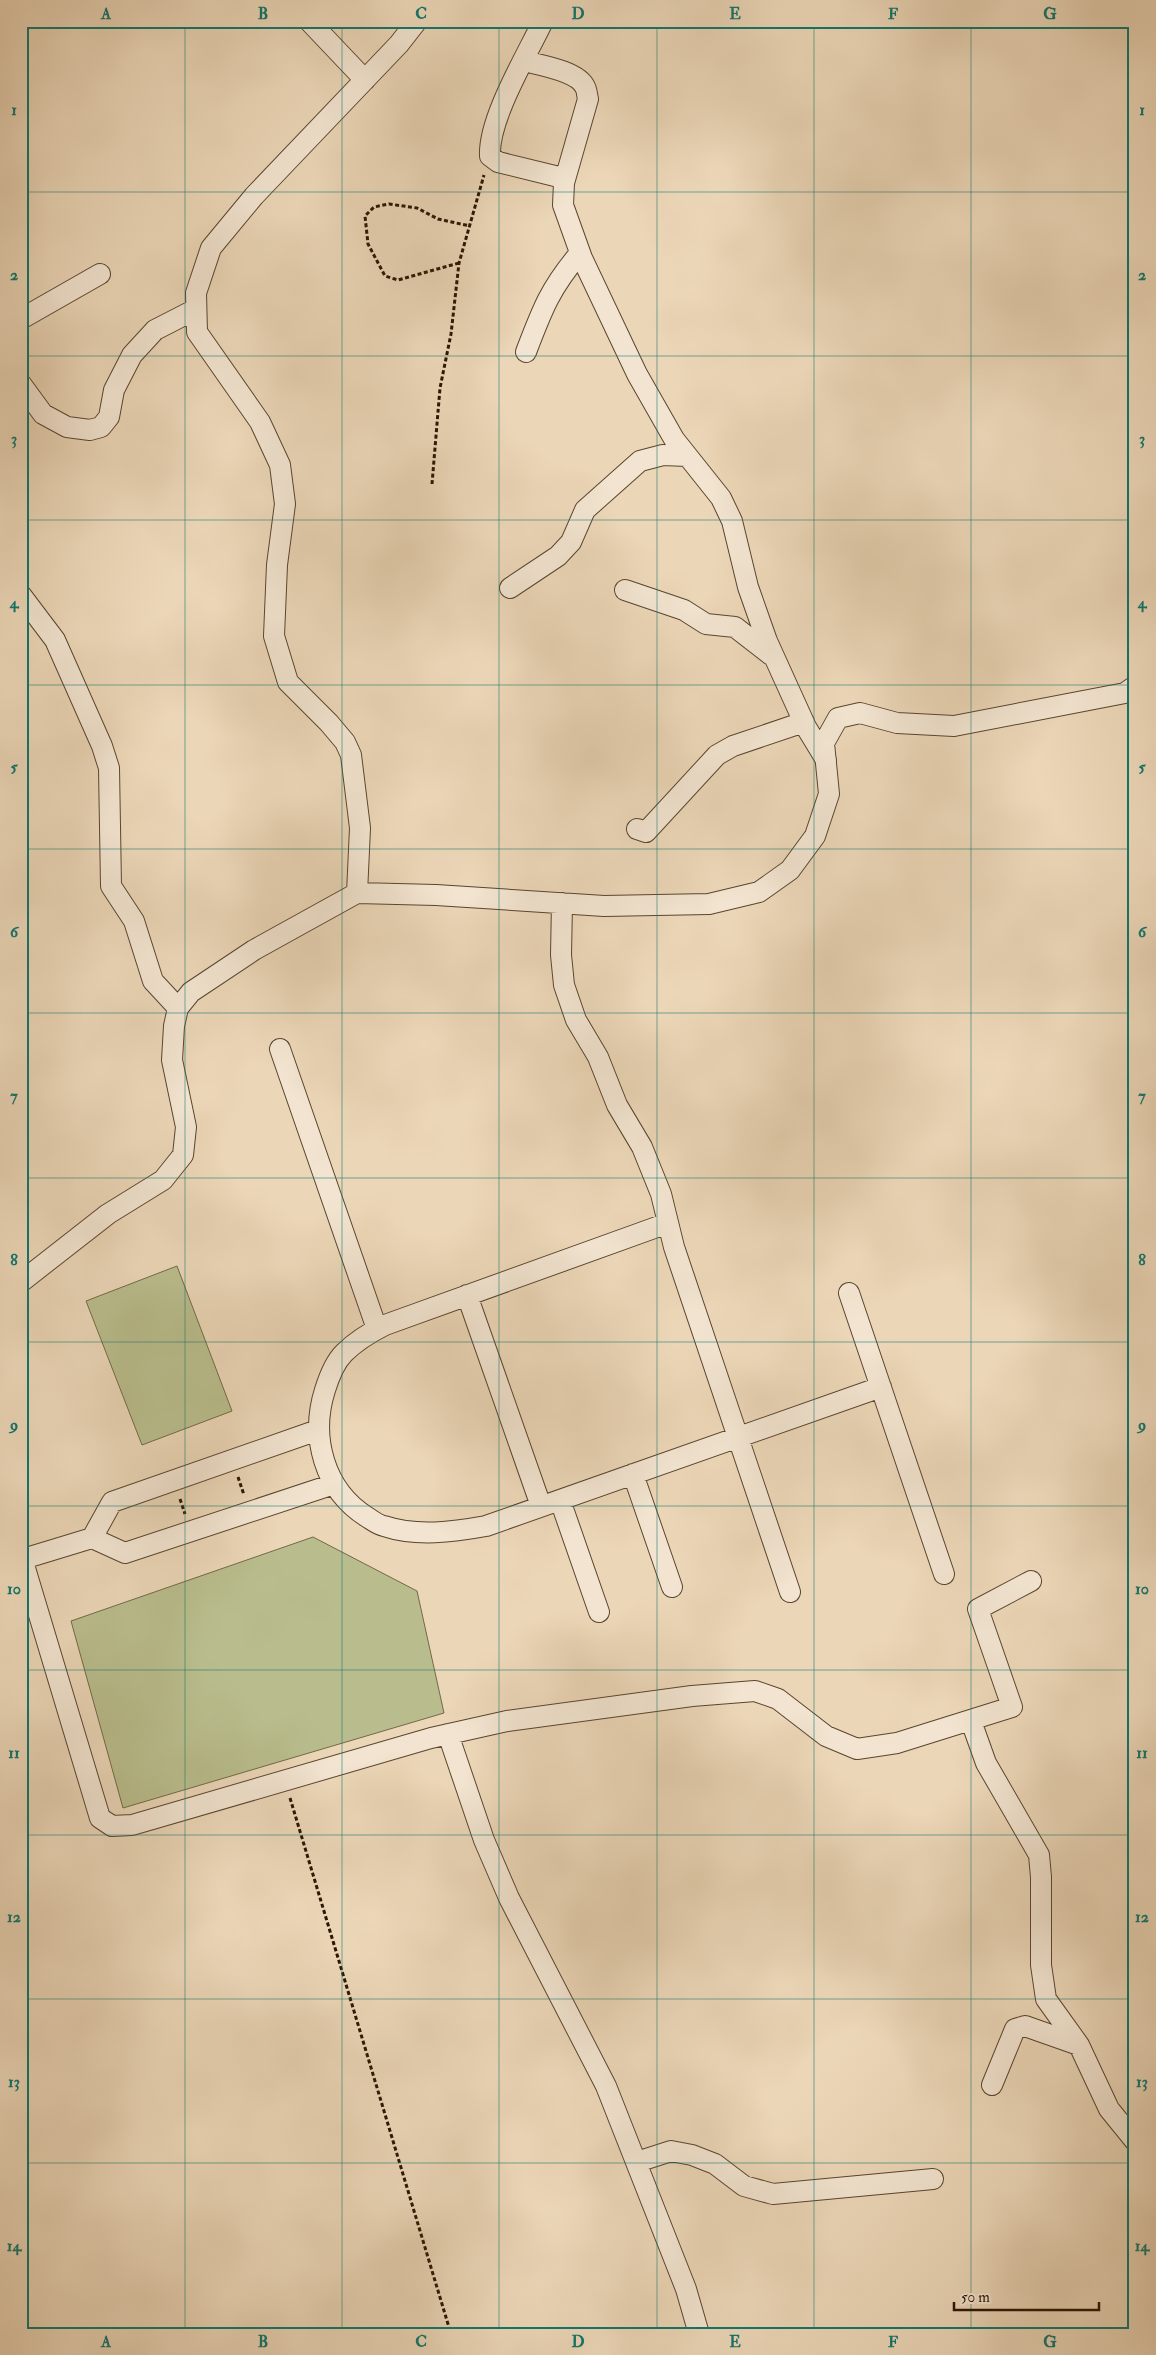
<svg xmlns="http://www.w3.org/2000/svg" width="1156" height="2355" font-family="'IM FELL Double Pica',serif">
<rect width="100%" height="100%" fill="#ebd6b7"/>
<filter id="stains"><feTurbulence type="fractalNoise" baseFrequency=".004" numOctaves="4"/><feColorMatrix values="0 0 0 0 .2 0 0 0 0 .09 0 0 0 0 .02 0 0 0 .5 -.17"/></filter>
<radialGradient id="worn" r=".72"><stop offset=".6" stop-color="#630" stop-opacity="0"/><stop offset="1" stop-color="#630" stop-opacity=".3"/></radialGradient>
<!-- green -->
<path fill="#b9bd8d" stroke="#726948" d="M177,1266L232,1411L142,1445L86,1301Z
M313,1537L417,1591L444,1713L123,1808L71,1621Z"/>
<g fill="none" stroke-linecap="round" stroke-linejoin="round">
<defs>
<path id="minor" d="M309,21L365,80
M543,21C527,55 488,119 490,156L498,162L559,177L564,183L563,205L582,258L637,374L674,439L721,498L732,521L748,587L767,641L806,727L826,760
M524,61C540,65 578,71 585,87C587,90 587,96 588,99L564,183
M21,319L100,274
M526,352C542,310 550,288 580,253
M21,384L43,414L67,427L90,430L101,427L109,417L114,390L132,355L155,330L196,309
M510,588L558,556L571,542L585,510L640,461L663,455L687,456
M625,590L684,610L706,624L735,627L771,655
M21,595L55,640L102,746L109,768L111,886L134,921L153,981L178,1008
M637,829L646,832L717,755L733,746L804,722
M357,893L360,828L351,755L345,742L329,723L288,682L274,636L277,565L285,504L280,465L260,422L197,332L196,293L211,248L254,196L399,44L417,21
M562,903L561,955L564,985L576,1020L598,1057L617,1105L642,1147L661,1194L674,1247L790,1592
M280,1049L377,1329
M668,1223L385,1325C371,1332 356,1341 344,1353C335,1362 329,1377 325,1390C310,1437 324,1490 367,1517C372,1520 378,1525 384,1526C417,1537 453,1532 486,1526L881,1387
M21,1282L108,1214L163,1180L183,1155L186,1127L172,1060L174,1026L178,1008L191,992L254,950L357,893L436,895L604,906L709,904L759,892L790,870L815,836L829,794L824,743L838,718L860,713L897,723L954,726L1125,693L1135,686
M849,1293L944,1574
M467,1295L541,1506
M633,1474L672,1587
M560,1500L599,1612
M92,1538L112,1502L318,1430
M21,1555L100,1818L112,1826L132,1825L431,1738L507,1721L692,1696L755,1691L778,1699L826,1736L857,1749L897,1743L1012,1707L978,1609L1031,1581
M23,1559L92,1538L125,1553L334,1484
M971,1721L986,1763L1039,1855L1041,1877V1965L1046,1999L1079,2045L1109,2109L1135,2141
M448,1734L484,1840L509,1898L606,2086L686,2289L699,2334
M992,2085L1015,2029L1025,2026L1079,2045
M637,2162L671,2151L692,2155L715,2164L744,2186L773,2194L933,2179"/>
</defs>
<!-- minor casing -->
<use href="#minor" stroke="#5a452f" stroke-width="22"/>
<!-- path -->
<path stroke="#2a1502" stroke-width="3" stroke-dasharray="4 2.5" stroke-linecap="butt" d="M459,263L398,280L385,276L368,244L365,216L374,207L389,204L417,208L438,219L470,226
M432,484L440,388L451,334L459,263L484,175
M238,1477L244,1495
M180,1499L185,1514
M290,1798L451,2334"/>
<!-- minor -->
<use href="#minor" stroke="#f2e4d0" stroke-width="20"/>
</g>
<!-- grid -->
<path fill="none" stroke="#0f766e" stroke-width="1" stroke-opacity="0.55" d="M185,21V2334M342,21V2334M499,21V2334M657,21V2334M814,21V2334M971,21V2334M21,192H1135M21,356H1135M21,520H1135M21,685H1135M21,849H1135M21,1013H1135M21,1178H1135M21,1342H1135M21,1506H1135M21,1670H1135M21,1835H1135M21,1999H1135M21,2163H1135"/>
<!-- margin -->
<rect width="1156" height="2355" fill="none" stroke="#ebd6b7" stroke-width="55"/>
<!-- scale -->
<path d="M954 2302v8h145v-8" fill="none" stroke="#2a1502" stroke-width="2.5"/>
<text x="961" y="2302" font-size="15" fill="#2a1502" stroke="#f2e4d0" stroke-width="4" paint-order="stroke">50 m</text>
<rect x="28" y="28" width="1100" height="2300" fill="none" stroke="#0f766e" stroke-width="2"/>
<g font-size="16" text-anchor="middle" font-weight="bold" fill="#0f766e">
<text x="106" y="19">A</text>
<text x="263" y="19">B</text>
<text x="421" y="19">C</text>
<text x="578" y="19">D</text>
<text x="735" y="19">E</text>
<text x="893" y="19">F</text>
<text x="1050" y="19">G</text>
<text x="14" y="115">1</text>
<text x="1142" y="115">1</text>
<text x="14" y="280">2</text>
<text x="1142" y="280">2</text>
<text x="14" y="444">3</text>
<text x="1142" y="444">3</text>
<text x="14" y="608">4</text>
<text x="1142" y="608">4</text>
<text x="14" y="772">5</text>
<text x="1142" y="772">5</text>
<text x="14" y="937">6</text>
<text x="1142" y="937">6</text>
<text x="14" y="1101">7</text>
<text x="1142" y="1101">7</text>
<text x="14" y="1265">8</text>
<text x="1142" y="1265">8</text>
<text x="14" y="1430">9</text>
<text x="1142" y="1430">9</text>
<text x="14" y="1594">10</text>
<text x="1142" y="1594">10</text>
<text x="14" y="1758">11</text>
<text x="1142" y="1758">11</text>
<text x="14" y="1922">12</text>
<text x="1142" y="1922">12</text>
<text x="14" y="2087">13</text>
<text x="1142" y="2087">13</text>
<text x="14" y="2251">14</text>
<text x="1142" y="2251">14</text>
<text x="106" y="2347">A</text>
<text x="263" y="2347">B</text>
<text x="421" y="2347">C</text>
<text x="578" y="2347">D</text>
<text x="735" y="2347">E</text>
<text x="893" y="2347">F</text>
<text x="1050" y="2347">G</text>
</g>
<rect width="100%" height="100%" filter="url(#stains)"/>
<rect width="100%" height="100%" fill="url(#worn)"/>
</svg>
